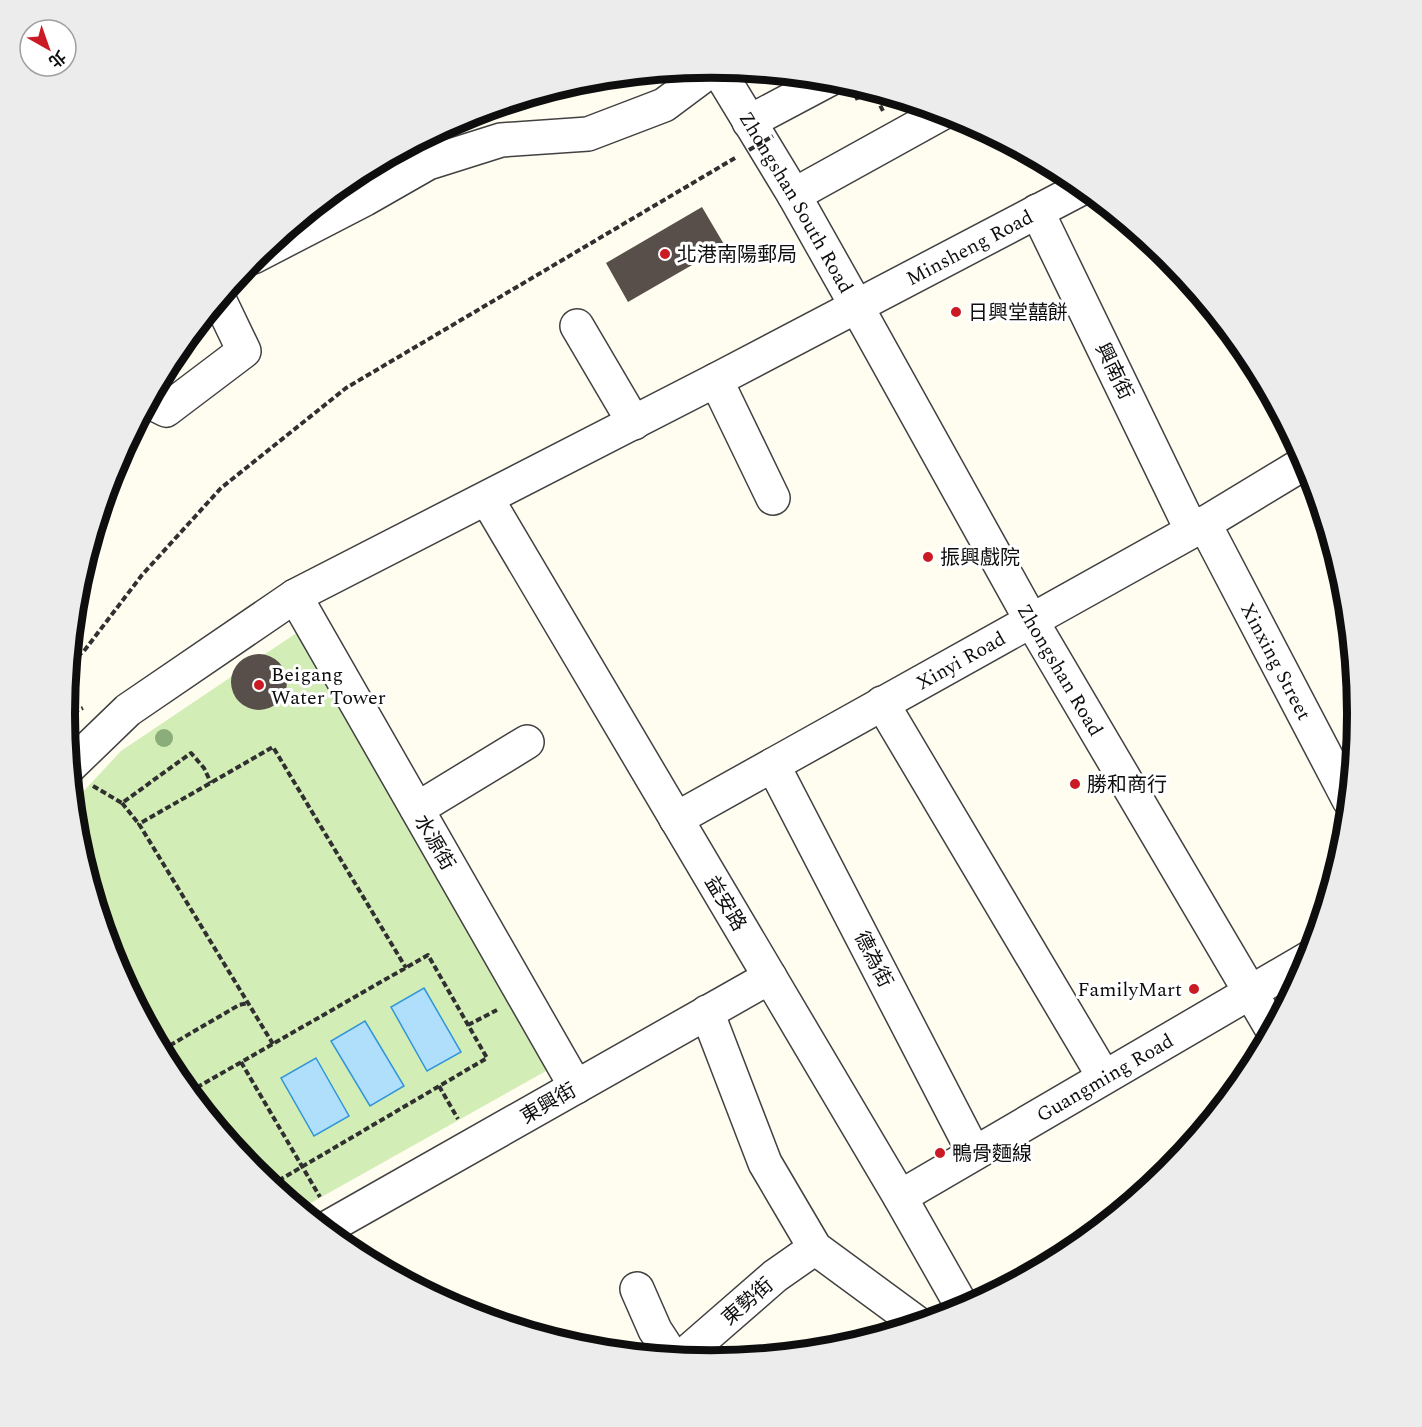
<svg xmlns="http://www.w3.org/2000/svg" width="1422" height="1427" font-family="Spectral,'Noto Sans TC',serif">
<rect width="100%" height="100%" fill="#fffcf0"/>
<!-- green -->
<path fill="#d3edb6" d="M304,628L545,1056L546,1071L300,1209L254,1170L173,1072L114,961L77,839L74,808L81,794L121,751Z"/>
<!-- water -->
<path fill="#b0dffb" stroke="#3196d8" stroke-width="1.5" d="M424,988L461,1052L427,1071L391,1007Z
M365,1021L404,1086L370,1106L331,1041Z
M316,1058L349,1116L314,1136L281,1078Z"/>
<!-- building -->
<path fill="#584f4a" d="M702,207L725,246L628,302L606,263Z
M231 682a28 28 0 1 1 56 0a28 28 0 1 1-56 0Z"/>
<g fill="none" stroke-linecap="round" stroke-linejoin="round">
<defs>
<g id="minor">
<path id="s1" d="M717,68L794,195L857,307L1031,620L1272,1029"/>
<path d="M749,122L830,79"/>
<path d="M794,195L944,112"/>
<path d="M1037,211L1192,531"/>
<path d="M253,257L365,199L428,163L501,140L588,134L664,105L715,67"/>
<path d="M577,326L634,423"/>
<path d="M716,380L773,498"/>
<path d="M148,401L166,410L244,351L219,299"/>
<path d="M487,499L900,1197L963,1308"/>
<path id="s2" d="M1204,523L1349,800"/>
<path d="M295,596L576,1087"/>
<path d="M882,703L1104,1077"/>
<path d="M773,765L974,1153"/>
<path id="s3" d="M70,766L128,710L295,596L716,380L1084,187"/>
<path d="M417,809L527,742"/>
<path id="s4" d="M676,819L1192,531L1306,462"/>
<path d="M707,1012L765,1163L815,1248L917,1323"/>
<path id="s5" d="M900,1197L1309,958"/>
<path d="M325,1229L770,977"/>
<path d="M637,1289L655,1330L672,1356"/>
<path d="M682,1357L775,1276L815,1248"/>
</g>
</defs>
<!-- minor casing -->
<use href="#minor" stroke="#414141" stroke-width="36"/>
<!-- path -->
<path stroke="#303030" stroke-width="4" stroke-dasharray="6 3" stroke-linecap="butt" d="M855,99L873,91L883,111L885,110
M70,662L84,651L142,575L221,488L346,388L735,158
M65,716L83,708
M93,786L122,803L191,753L204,768L211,783
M122,803L139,824
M468,1025L497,1010
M273,1044L139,824L273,747L406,968
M162,1050L239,1005L248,1003
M241,1062L320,1197
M439,1086L458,1119
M189,1092L428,955L487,1058L271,1185"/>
<!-- minor -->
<use href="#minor" stroke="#fff" stroke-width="33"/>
<!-- path-bridge -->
<path stroke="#303030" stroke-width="4" stroke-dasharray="6 3" stroke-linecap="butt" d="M749,150L773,136"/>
</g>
<!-- trees -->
<circle fill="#8aad7a" cx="164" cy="738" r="9"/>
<!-- markers -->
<g fill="#ca1b24" stroke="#fff" stroke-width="2">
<circle cx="665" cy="254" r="6"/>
<circle cx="956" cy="312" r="6"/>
<circle cx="928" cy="557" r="6"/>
<circle cx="259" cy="685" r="6"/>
<circle cx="1075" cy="784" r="6"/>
<circle cx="1194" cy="989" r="6"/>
<circle cx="940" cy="1153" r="6"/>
</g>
<g text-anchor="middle" stroke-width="6" stroke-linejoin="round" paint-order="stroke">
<!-- street labels -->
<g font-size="20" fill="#0e0e0e" stroke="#fff">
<text dy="7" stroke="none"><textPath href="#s1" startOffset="156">Zhongshan South Road</textPath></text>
<text dy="7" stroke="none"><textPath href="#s3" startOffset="1042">Minsheng Road</textPath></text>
<text transform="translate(1115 371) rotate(64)" y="7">興南街</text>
<text dy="7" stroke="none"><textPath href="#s4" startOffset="326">Xinyi Road</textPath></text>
<text dy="7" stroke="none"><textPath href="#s2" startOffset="156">Xinxing Street</textPath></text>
<text dy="7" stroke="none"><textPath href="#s1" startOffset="693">Zhongshan Road</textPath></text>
<text transform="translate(435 842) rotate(60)" y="7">水源街</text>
<text transform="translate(726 903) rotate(59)" y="7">益安路</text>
<text transform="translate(874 959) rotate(63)" y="7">德為街</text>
<text dy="7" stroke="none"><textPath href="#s5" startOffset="237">Guangming Road</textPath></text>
<text transform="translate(548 1103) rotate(-30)" y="7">東興街</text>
<text transform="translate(747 1301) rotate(-41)" y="7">東勢街</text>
</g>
<!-- poi labels -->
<g font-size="20" fill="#0e0e0e" stroke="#fff" text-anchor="start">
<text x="677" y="261">北港南陽郵局</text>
<text x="968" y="319">日興堂囍餅</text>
<text x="940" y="564">振興戲院</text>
<text x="271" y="681">Beigang<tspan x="271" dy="23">Water Tower</tspan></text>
<text x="1087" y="791">勝和商行</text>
<text x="1182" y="996" text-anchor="end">FamilyMart</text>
<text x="952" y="1160">鴨骨麵線</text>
</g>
</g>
<!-- crop -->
<path d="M0 0H1422V1427H0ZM75 714a636 636 0 1 1 1272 0a636 636 0 1 1-1272 0Z" fill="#ececec" fill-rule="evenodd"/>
<path fill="none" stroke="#0e0e0e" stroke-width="8" d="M75 714a636 636 0 1 1 1272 0a636 636 0 1 1-1272 0Z"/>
<!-- north arrow -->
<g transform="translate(48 48) rotate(140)"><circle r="28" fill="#ffffff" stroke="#9f9f9f" stroke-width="1.5"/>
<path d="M0-4.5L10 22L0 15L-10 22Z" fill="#ca1b24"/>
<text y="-9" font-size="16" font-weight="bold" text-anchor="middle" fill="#0e0e0e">北</text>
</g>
</svg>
